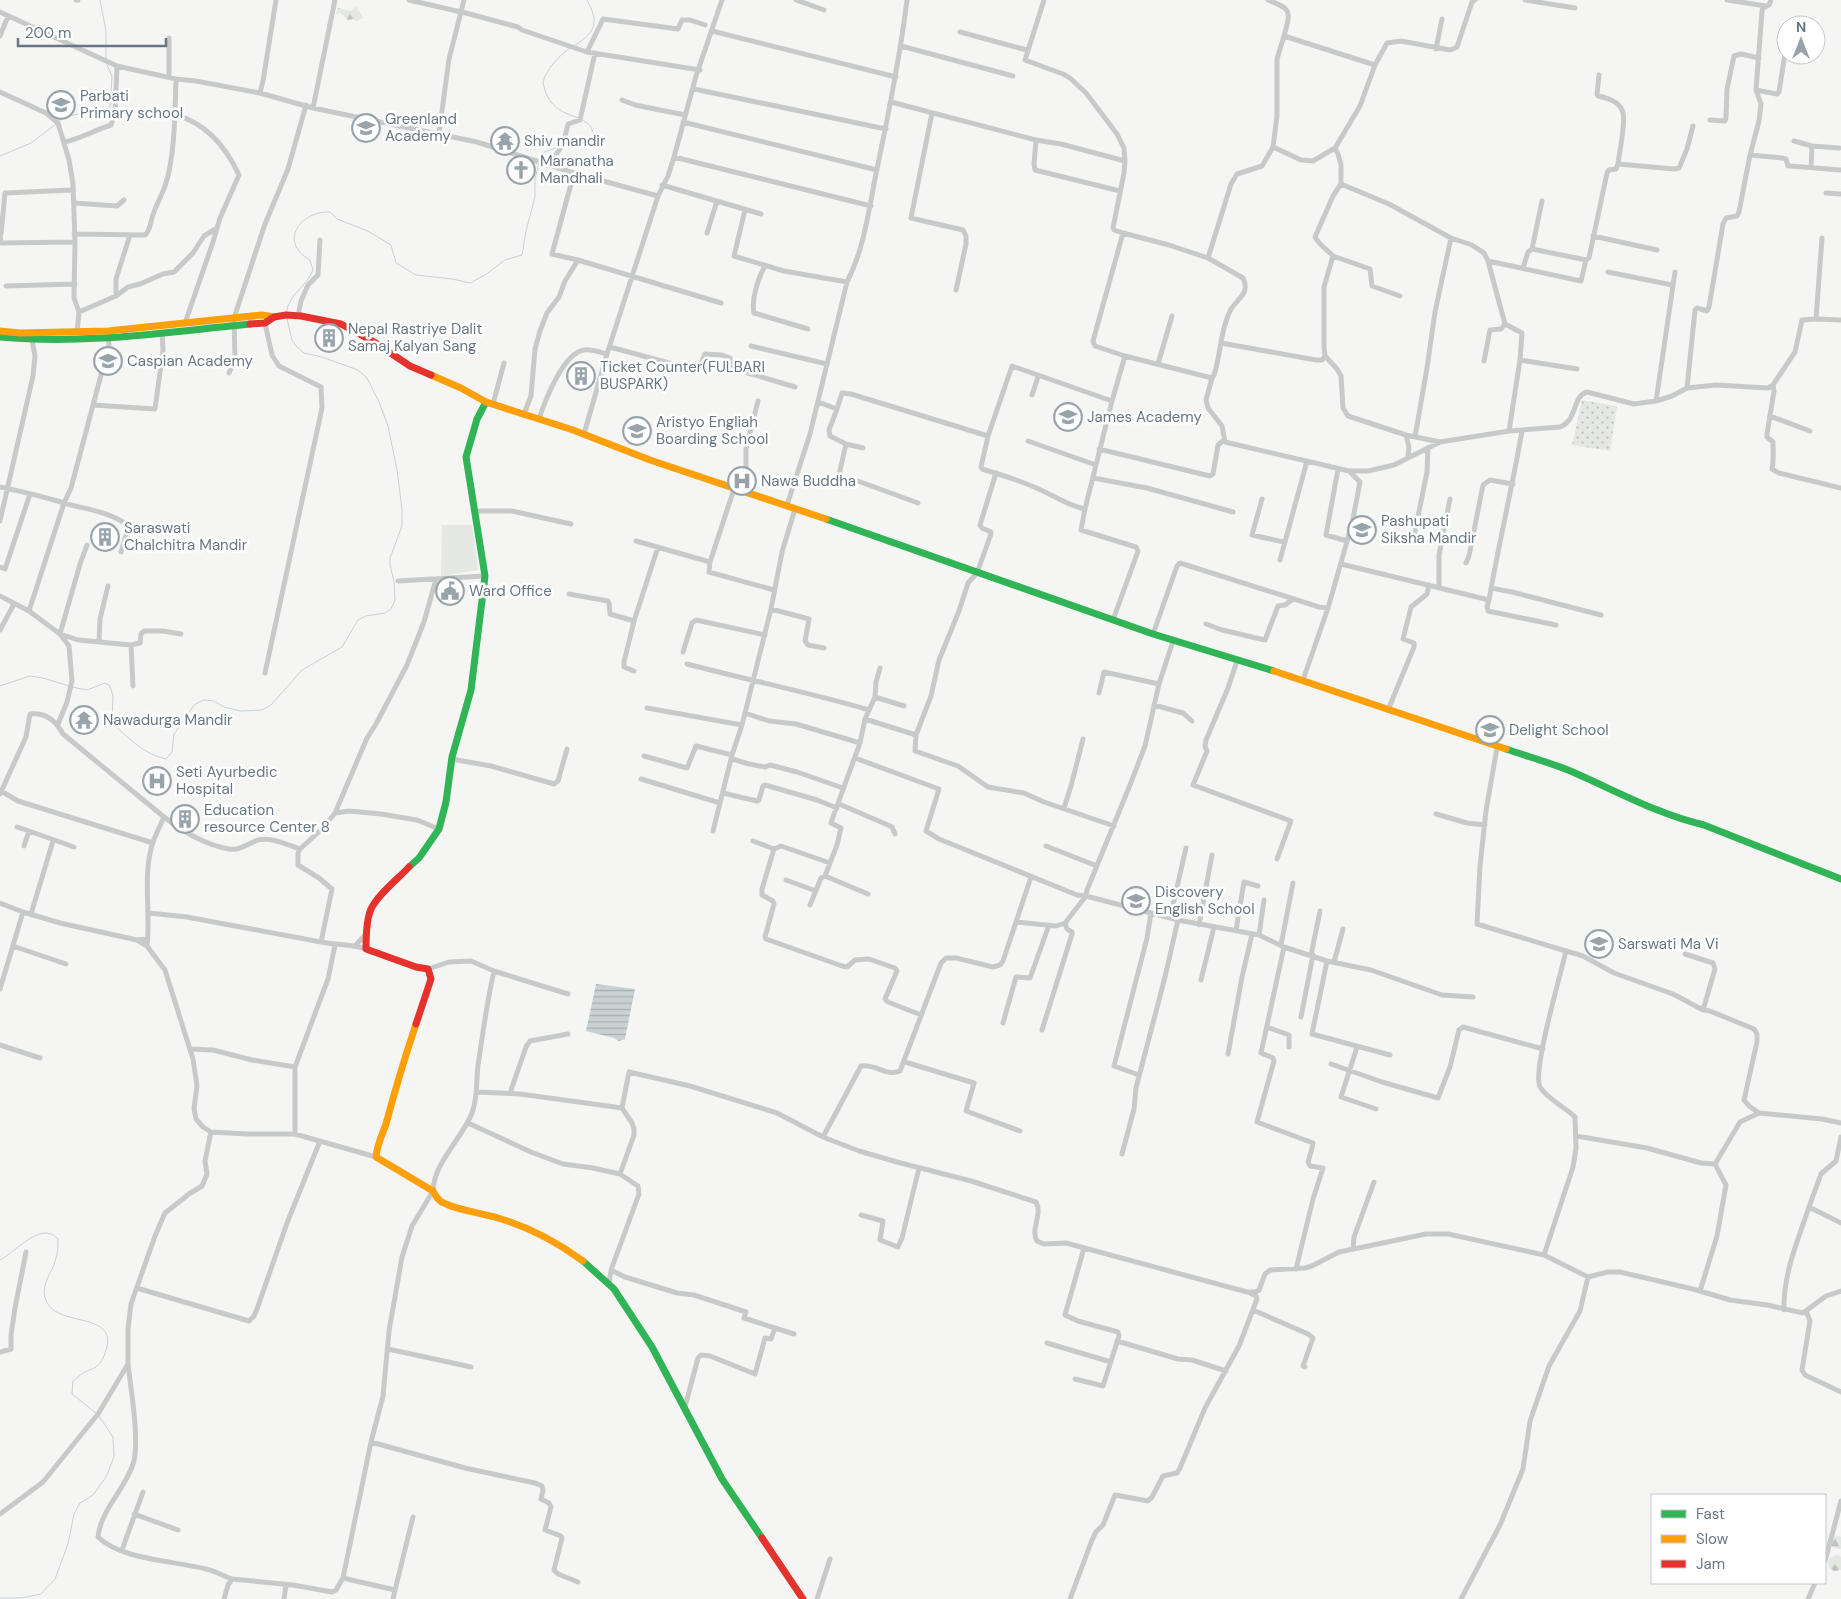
<svg xmlns="http://www.w3.org/2000/svg" width="1841" height="1599" font-family="'DM Sans',sans-serif">
<defs>
<pattern id="grass-dots" width="8" height="8" patternUnits="userSpaceOnUse" patternTransform="scale(1.25)"><rect width="8" height="8" fill="#e4e7e2"/><path d="M2 2h.1M6 6h.1" fill="none" stroke="#bdc0bd" stroke-width="1.8" stroke-linecap="round"/></pattern>
<pattern id="forest-firs" width="22" height="20" patternUnits="userSpaceOnUse" patternTransform="scale(1.25)"><rect width="22" height="20" fill="#e4e7e2"/><path d="M5 1l3.5 6h-7zM16 11l3.5 6h-7z" fill="#bdc0bd"/></pattern>
<pattern id="water-rules" width="6" height="5" patternUnits="userSpaceOnUse" patternTransform="scale(1.25)"><rect width="6" height="5" fill="#c9d1d3"/><path d="M0 2.5h6" fill="none" stroke="#a7aeb1"/></pattern>
</defs>
<rect width="100%" height="100%" fill="#f5f5f4"/>
<!-- grass -->
<path fill="url(#grass-dots)" d="M1582,400L1617,406L1610,451L1572,445Z"/>
<!-- forest -->
<path fill="url(#forest-firs)" d="M356,6L363,18L357,21L353,19L348,20L340,13L336,14L338,8L351,11Z
M1839,1536L1841,1537V1549H1838L1832,1547L1831,1542L1834,1537Z
M1838,1555L1841,1557V1570L1834,1571L1829,1568L1828,1562L1831,1557Z"/>
<!-- garden -->
<path fill="#e4e7e2" d="M442,525H472L478,570L441,576Z"/>
<!-- water -->
<path fill="url(#water-rules)" d="M596,984L635,989L625,1039L619,1041L614,1038L586,1031Z"/>
<g fill="none" stroke-linecap="round" stroke-linejoin="round">
<!-- stream -->
<path stroke="#c9d1d3" stroke-width="1" d="M100,0L106,31V59
M574,46C595,32 600,24 587,0
M570,48C559,56 547,68 543,82C547,105 559,112 579,118
M59,122L63,117L110,108L112,76L107,65
M564,146L582,147L590,144C595,133 593,125 582,120
M0,156L31,143L56,124
M540,159L542,153L558,147
M286,313C290,292 306,288 313,270L310,260C278,242 300,211 330,212L337,219L368,231L391,245L396,263L416,275L452,279L470,283L485,275L505,260L522,255L526,231L535,197V179L539,163
M0,686L30,676L43,678L69,686
M72,687L87,690L105,683L110,686L113,696L112,723C129,738 143,754 166,759L172,752L174,734L194,705L203,700L214,701L224,707L240,711L262,710L271,705L302,670L342,647L358,620L366,616L385,613L391,609L395,600L394,581L390,565V558L402,526V509L397,470L388,426L379,402L367,378L358,370L322,357L304,353L296,346L292,340L287,319
M0,1260C16,1252 41,1220 58,1239C58,1245 58,1252 56,1258C53,1272 41,1282 45,1298C54,1329 115,1310 107,1347C105,1354 102,1363 96,1367C93,1369 89,1370 85,1372C81,1374 77,1378 73,1381L72,1394L96,1413
M0,1598H21L41,1594L55,1579L68,1544L74,1514L80,1503L93,1495L106,1477L114,1457L113,1437L99,1416"/>
<!-- street -->
<path stroke="#c8caca" stroke-width="5" d="M76,0H78
M409,0L461,12
M796,0L824,10
M1044,0L1025,60L1063,74L1070,78L1086,93L1117,134L1124,148L1125,161
M1268,0C1292,9 1291,11 1284,36L1375,65
M1525,0L1575,8
M1727,0L1766,6
M0,12L117,66L176,79L196,81L260,93L313,108L477,142L574,173L658,196L607,354L584,434
M462,12L518,27L522,30L587,52L700,70
M712,31L896,77
M960,32L1027,50
M0,36L8,16
M1284,36L1277,59V116L1273,147L1301,160L1313,161L1335,148
M169,38V77
M901,46L1013,76
M1436,49L1442,19
M587,52L603,19L678,29L682,20H690L705,25
M694,89L886,129
M1756,90L1777,94L1779,92L1786,47
M0,92L46,113L58,123L69,160L73,184L75,242L74,298L79,312L77,332
M260,93L263,81L276,0
M622,100L635,105L685,115
M891,102L1036,140L1061,144L1125,161L1124,173L1113,228L1114,230L1123,233
M313,108L335,0
M932,113L911,218L963,230L966,236V244L956,290
M175,115C207,123 226,147 239,175L220,218L213,242L185,323
M1710,120L1725,121L1726,118L1727,89L1734,56L1741,54L1759,58
M683,122L877,170
M439,133L449,59L464,0
M1036,140L1034,164L1035,170L1120,191
M1794,141L1812,146L1839,148
M64,142C80,139 95,130 111,125L115,112L117,66
M1750,155L1782,158L1786,159L1788,166H1790L1841,170
M674,157L871,206
M1618,164L1674,169L1679,168L1687,149L1693,126
M547,165C561,151 564,143 568,124L580,120L595,53
M1811,168L1812,146
M574,173L552,254L578,260L721,303
M1341,184L1389,204L1451,238L1472,245L1484,253L1488,261L1505,324L1522,333L1520,360L1509,431L1560,427C1578,420 1572,396 1587,392L1634,404L1656,401L1672,396L1687,388L1716,385L1768,388L1773,385L1795,352L1802,320L1816,319L1841,320
M662,185L761,214
M1826,193L1841,194
M658,196L668,176L674,157L696,76L722,0
M74,203L117,206L124,200
M745,210L734,256L784,271L847,282
M707,233L717,201
M0,234L1,243L75,242
M1,234L5,193L72,190
M74,234L145,235C150,231 150,224 152,218C155,207 161,197 165,186C175,157 175,111 176,79
M1593,236L1657,250
M1532,249L1542,201
M1333,256L1370,269L1372,286L1400,296
M1208,258L1231,184L1237,174L1262,166L1273,147
M1488,261L1581,281L1586,260L1589,258L1607,173L1609,170L1616,169L1618,164C1619,153 1626,123 1623,113C1621,103 1608,98 1598,96L1597,94L1599,75
M765,266C758,278 751,300 754,313L808,329
M1523,268L1528,252L1532,249L1586,260
M1608,272L1672,285
M6,286L75,284
M116,296V279L130,235
M79,312L116,296L128,287L140,284L163,274L174,272L193,253L204,236L217,228
M298,316L301,301L308,285L318,275L320,240
M1816,319L1822,238
M265,323L272,355L279,366L321,387L322,408L265,673
M1221,343L1316,360H1322L1325,356
M751,346L827,364
M610,347L695,370L699,369L705,354L722,355L730,358L731,367L735,369L795,387
M1520,360L1577,369
M1484,361L1490,330L1501,329L1505,324
M1158,364L1172,316
M229,373L235,360L234,318L265,224L288,169L306,105
M1212,378L1206,400L1208,408L1222,426L1225,442L1349,471L1360,482L1352,524L1328,608L1303,680
M1773,385L1774,391L1767,434V437L1773,442C1773,452 1774,459 1772,469L1779,473L1841,488
M1687,388L1695,310L1697,308L1707,311L1709,307L1723,224L1726,218L1737,216L1739,212L1750,155L1759,121L1761,104L1756,90L1762,11L1763,8L1769,5L1771,0
M1032,395L1038,377
M1112,401L1085,509L1081,530L1136,547L1138,551L1113,620
M1656,401L1675,272
M818,402L837,409L842,393L851,394L988,436L1012,366L1112,401L1125,356L1095,346L1093,341L1123,233L1169,245L1208,258L1243,278C1251,294 1236,299 1230,311C1220,331 1221,354 1214,375L1212,378L1125,356
M493,404L504,363
M93,405L155,409L163,350L162,332
M837,409L829,430L830,436L846,444L863,448
M524,414L531,396L535,349L540,331L547,313L559,297L565,281L578,260
M1770,416L1810,431
M539,419C545,401 563,353 584,350C591,349 600,352 607,354
M1406,435L1409,447L1408,457
M988,436L981,467L982,469C1005,476 1028,483 1049,494C1064,501 1067,505 1085,509
M1415,437L1427,368L1435,312L1451,238
M1028,441L1096,465
M1440,442L1406,435L1348,416L1343,408L1341,376L1337,369L1325,356L1324,347V287L1333,256C1327,249 1319,245 1315,237L1333,196L1341,184V165L1338,154L1335,148L1360,106L1375,65L1387,43L1401,41L1450,50L1457,47L1472,2L1475,0
M846,444L839,475L842,478L855,480L918,503
M1099,449L1210,476L1213,474L1218,445L1224,440
M1338,469L1326,535L1347,541
M1349,471H1368L1394,465L1440,442L1509,431
M1093,478L1147,488L1233,512
M0,487C24,492 48,498 71,505C91,510 112,513 129,526L121,552
M740,490L746,470V449L758,401
M1262,499L1252,535L1284,542
M787,505L810,434L847,282C865,247 869,207 877,169C889,112 900,57 907,0
M475,511H512L571,524
M0,521L33,376L35,356L32,340
M636,541L710,562L734,489
M1413,541L1427,472L1428,448
M87,545L80,564L60,634L78,640L131,645L140,643L141,634L144,631H163L181,634
M1280,560L1307,461
M710,562L709,572L774,590
M1466,563L1469,556L1483,485L1490,480L1513,484
M1341,564L1489,600C1499,543 1512,488 1522,431
M0,567L5,569L30,494
M398,581L485,576
M1439,588V555L1450,499
M1491,588L1512,592L1601,615
M569,594L608,601L609,603L610,614L634,621
M0,596L29,611L60,634L69,646L72,681L67,702L58,724
M1489,600L1487,607L1488,611L1556,625
M771,609L809,619L805,641L808,645L824,648
M29,611L64,503L71,488L109,345L108,334
M1206,624L1222,630L1265,640L1278,606L1285,605L1293,599
M0,630L14,604
M1153,634L1177,566L1180,563L1319,607L1328,608
M99,642L100,619L108,586
M131,645L133,686
M683,652L692,623L696,620L765,635
M1237,661L1228,688L1206,740L1205,746L1207,751L1193,785L1291,821L1277,859
M687,664C747,680 809,692 869,710
M634,671L624,667V662L634,621L658,547
M1099,693L1104,672L1159,684
M875,697L876,682L880,668
M1154,705L1183,713L1192,721
M647,708L742,725
M1388,710L1414,647V643L1403,639L1411,607L1427,594L1429,585
M745,713L769,721L796,724L860,743
M865,719L916,735L931,696L939,660L959,611L968,583L977,573L991,534V532L982,528L980,525L996,473
M916,735L915,751L958,766L988,787L1024,793L1044,802L1114,826
M644,756L687,768L696,746L732,755
M452,757L457,760L491,766L554,784L558,781L567,749
M855,758L939,789L926,831L939,839L1077,895L1086,896L1178,920L1259,935L1284,947L1261,1053L1273,1058L1274,1061L1257,1122L1313,1143L1312,1148L1308,1162L1310,1166L1323,1168L1313,1199L1296,1269
M732,759L749,764L765,767L770,765L797,772L843,788
M641,779L720,803
M1,791L18,801L153,843
M723,793L757,801L759,800L763,786L765,785L817,800L837,808
M0,794L26,737L30,714C46,712 56,721 63,734L164,817C160,826 156,834 153,842C142,875 151,912 147,946L165,970L193,1059L197,1086L194,1108L196,1119L203,1127L211,1132L205,1161L207,1174L202,1186L189,1194L165,1213L155,1236L131,1304L128,1329V1364L98,1414L43,1482L0,1514
M839,804L888,825L892,827L895,834
M1064,808L1071,786L1083,739
M335,813L367,738L376,724L407,665L424,622L436,579
M1436,814L1467,823L1485,825
M164,817C182,831 206,845 229,849C240,851 249,843 258,840C272,837 287,845 300,849L322,829L335,813L349,811L381,814L417,820L439,829
M17,827L29,831
M713,831L732,755L742,725L771,609L782,552L795,509
M753,841L774,849
M24,846L29,831L74,847
M1046,846L1097,866
M300,849L298,853V865L319,878L332,889L321,942C336,945 351,944 366,949
M830,863L781,846L774,849L762,889V895L773,901L774,904L765,937L766,939L842,966L847,967L855,960L869,959L895,968L897,971L885,999L888,1002L921,1015
M825,876L868,894
M786,880L816,891
M0,903L23,912L60,923L137,940
M810,905L821,878L825,876L837,845L841,828L831,823L833,817L860,743L865,719L875,697L904,706
M149,913L187,917L321,942
M31,914L53,841
M1170,918L1186,848
M1016,922L1031,877
M1199,925L1212,855
M1236,930L1244,882L1258,886
M1259,935L1264,900
M1281,945L1293,883
M13,946L66,964
M147,946L137,940L147,939
M355,946L366,934
M1284,947L1327,961L1371,970L1442,995L1473,997
M1566,951L1583,956L1614,973L1673,994L1703,1010L1710,1011L1754,1029L1757,1034V1042L1744,1100L1749,1106L1759,1113L1822,1119L1841,1123
M1685,954L1713,963L1715,969L1703,1010
M1311,955L1320,911
M1327,961L1312,1034L1390,1055
M1334,962L1343,929
M428,969L449,962L471,961L494,971L568,994
M1201,980L1214,927
M0,989L23,912
M1301,1017L1313,955
M1003,1023L1016,977L1030,978L1049,925
M1267,1027L1289,1035V1047
M1042,1030L1072,934V932L1067,929L1065,923
M0,1045L40,1058
M1357,1047L1341,1097L1376,1109
M190,1049L213,1050L252,1060L295,1067
M1228,1054L1242,977L1252,934
M905,1062L974,1083L966,1111L1020,1131
M1331,1064L1382,1082L1438,1098L1450,1067L1459,1030L1463,1027L1543,1049
M1139,1075L1114,1066L1147,938L1151,913
M478,1092L520,1094L622,1108L629,1072L690,1086L777,1113L823,1137L859,1151L897,1162L971,1181L1036,1202C1043,1215 1030,1229 1037,1241L1044,1244L1066,1243L1247,1292H1255L1259,1290L1265,1274L1270,1270L1305,1268L1312,1266L1339,1252L1426,1234H1448L1544,1255
M510,1093L526,1047L530,1041L568,1034
M468,1123L531,1152L563,1164L593,1168L620,1174
M211,1132L247,1134H295L376,1157
M295,1134V1067L328,979L335,945
M1576,1136L1647,1148L1701,1163L1715,1164L1740,1122L1759,1113
M823,1137L861,1066C875,1063 886,1077 900,1071L941,963L946,958H956L993,967L1000,965L1003,961L1016,922L1056,926L1065,923L1086,896L1087,890L1130,785L1145,746L1159,684L1173,641
M1841,1137L1836,1161L1821,1174L1809,1207L1841,1223
M1122,1154L1134,1109L1136,1088L1165,977L1178,920
M861,1215L883,1221L880,1240L898,1247L902,1238L919,1168
M1353,1249L1354,1237L1374,1182
M611,1270L625,1277L677,1293L694,1295L746,1312L744,1318L794,1334
M1588,1277L1608,1272H1620L1693,1289L1730,1300L1767,1305L1803,1313L1826,1296L1841,1291
M609,1283L611,1270L639,1194L638,1186L620,1174L634,1135V1129L632,1123L622,1108
M137,1287L140,1289L249,1321L254,1316L257,1309L287,1223L320,1141
M1700,1291L1717,1236L1726,1185L1715,1164
M1253,1310L1308,1334L1313,1338L1303,1366L1305,1367
M1784,1310C1783,1274 1798,1240 1809,1207
M1806,1311L1810,1321L1802,1370L1805,1375L1841,1392
M1117,1341L1178,1359L1192,1360L1226,1371
M1047,1343L1111,1362
M388,1349L471,1367
M0,1352L11,1349V1335L15,1308L26,1252
M128,1364C131,1390 139,1436 134,1461C127,1488 101,1508 98,1537C121,1560 176,1561 206,1569C215,1571 224,1576 232,1579
M1075,1379L1103,1386L1119,1336L1118,1332L1078,1321L1065,1315L1084,1248
M685,1407L698,1358L701,1355L710,1356L755,1374L765,1338L771,1339L775,1328
M371,1442L465,1468L535,1483L542,1486L543,1490L541,1499L549,1503L551,1507L545,1530L561,1536L562,1538L554,1570L558,1574L578,1582
M134,1514L178,1530
M122,1550L143,1492
M1825,1561L1841,1501
M343,1578L395,1590L413,1517
M224,1599L228,1585L232,1579L293,1585L332,1592L336,1590L343,1578L371,1442L383,1396L389,1331L402,1257L412,1226L433,1191C434,1162 462,1139 472,1113C478,1097 476,1081 478,1065C483,1033 487,1001 494,971
M284,1599L286,1585
M393,1599L395,1590
M817,1599L830,1559
M1070,1599L1092,1540L1096,1532L1103,1525L1115,1495L1148,1501L1152,1497L1163,1476L1177,1473L1180,1468L1205,1408L1239,1346L1257,1299L1256,1296L1250,1293
M1461,1599L1500,1525L1523,1469L1530,1421L1549,1366L1580,1311L1588,1277L1544,1255L1573,1167L1576,1148L1575,1117C1565,1107 1547,1099 1540,1087C1532,1072 1561,973 1566,951L1477,924L1480,866L1486,811L1497,748
M1808,1599L1815,1583"/>
<!-- fast -->
<path stroke="#30b455" stroke-width="7" d="M0,337C83,345 167,332 250,324
M826,519L1153,634L1274,671
M1506,749C1526,756 1548,762 1568,770C1613,789 1656,814 1704,825L1841,879
M409,867L419,858L439,829L446,802L452,757L471,690L485,576L466,457L477,419L486,402
M583,1261L614,1289L652,1347L722,1479L762,1538"/>
<!-- slow -->
<path stroke="#ff9f0a" stroke-width="7" d="M0,331L20,333L108,331L262,315L274,317
M431,375L461,388L486,402L573,430L650,460L826,519
M1274,671L1506,749
M416,1024C405,1057 395,1090 386,1124C382,1135 377,1145 376,1157L433,1191C436,1197 439,1202 446,1204C462,1211 481,1213 498,1218C529,1227 557,1242 583,1261"/>
<!-- jam -->
<path stroke="#e5322d" stroke-width="7" d="M250,324L265,323L274,317L286,315L301,316L341,324L374,342L410,366L431,375
M409,867C398,879 378,894 371,909C366,920 366,937 366,949L416,967L428,969L431,979L416,1024
M762,1538L803,1599"/>
</g>
<!-- icons -->
<defs>
<symbol id="school-ring" viewBox="-11 -11 22 22"><circle r="9.5" fill="#fff" stroke="#99a3aa" stroke-width="1.5"/><path d="M0-5L7-2L0 1L-7-2ZM-4 1L0 2.5L4 1V4Q0 6-4 4Z" fill="#99a3aa"/></symbol>
<symbol id="temple-ring" viewBox="-11 -11 22 22"><circle r="9.5" fill="#fff" stroke="#99a3aa" stroke-width="1.5"/><path d="M0-6L5-2H3V0L6.5 2.5H4V6H1.5V3h-3V6H-4V2.5H-6.5L-3 0V-2H-5Z" fill="#99a3aa"/></symbol>
<symbol id="church-ring" viewBox="-11 -11 22 22"><circle r="9.5" fill="#fff" stroke="#99a3aa" stroke-width="1.5"/><path d="M-1.2-6h2.4v3.5h3.3v2.4h-3.3V6h-2.4V-.1h-3.3v-2.4h3.3Z" fill="#99a3aa"/></symbol>
<symbol id="building-ring" viewBox="-11 -11 22 22"><circle r="9.5" fill="#fff" stroke="#99a3aa" stroke-width="1.5"/><path d="M-4-6H4V6H1V3H-1V6H-4ZM-2.5-4.3h1.7v1.8h-1.7ZM.8-4.3h1.7v1.8H.8ZM-2.5-1h1.7V.8h-1.7ZM.8-1h1.7V.8H.8Z" fill="#99a3aa"/></symbol>
<symbol id="hospital-ring" viewBox="-11 -11 22 22"><circle r="9.5" fill="#fff" stroke="#99a3aa" stroke-width="1.5"/><path d="M-5-5h3v3.5h4V-5h3V5h-3V1.5h-4V5h-3Z" fill="#99a3aa"/></symbol>
<symbol id="civic-ring" viewBox="-11 -11 22 22"><circle r="9.5" fill="#fff" stroke="#99a3aa" stroke-width="1.5"/><path d="M-.6-6.5H3V-4.5H.6V-3L4-1V1h2V6H-6V1h2V-1L-.6-3ZM-1.2 2.5V6h2.4V2.5Z" fill="#99a3aa"/></symbol>
</defs>
<g fill-rule="evenodd">
<use href="#school-ring" x="45" y="89" width="32" height="32"/>
<use href="#school-ring" x="350" y="112" width="32" height="32"/>
<use href="#temple-ring" x="489" y="125" width="32" height="32"/>
<use href="#church-ring" x="505" y="154" width="32" height="32"/>
<use href="#building-ring" x="313" y="322" width="32" height="32"/>
<use href="#school-ring" x="92" y="345" width="32" height="32"/>
<use href="#building-ring" x="565" y="360" width="32" height="32"/>
<use href="#school-ring" x="1052" y="401" width="32" height="32"/>
<use href="#school-ring" x="621" y="415" width="32" height="32"/>
<use href="#hospital-ring" x="726" y="465" width="32" height="32"/>
<use href="#school-ring" x="1346" y="514" width="32" height="32"/>
<use href="#building-ring" x="89" y="521" width="32" height="32"/>
<use href="#civic-ring" x="434" y="575" width="32" height="32"/>
<use href="#temple-ring" x="68" y="704" width="32" height="32"/>
<use href="#school-ring" x="1474" y="714" width="32" height="32"/>
<use href="#hospital-ring" x="141" y="765" width="32" height="32"/>
<use href="#building-ring" x="169" y="803" width="32" height="32"/>
<use href="#school-ring" x="1120" y="885" width="32" height="32"/>
<use href="#school-ring" x="1583" y="928" width="32" height="32"/>
</g>
<g text-anchor="middle" stroke-width="5" stroke-linejoin="round" paint-order="stroke">
<!-- poi labels -->
<g font-size="15" fill="#687782" stroke="#fff" text-anchor="start">
<text x="80" y="101">Parbati<tspan x="80" dy="17">Primary school</tspan></text>
<text x="385" y="124">Greenland<tspan x="385" dy="17">Academy</tspan></text>
<text x="524" y="146">Shiv mandir</text>
<text x="540" y="166">Maranatha<tspan x="540" dy="17">Mandhali</tspan></text>
<text x="348" y="334">Nepal Rastriye Dalit<tspan x="348" dy="17">Samaj Kalyan Sang</tspan></text>
<text x="127" y="366">Caspian Academy</text>
<text x="600" y="372">Ticket Counter(FULBARI<tspan x="600" dy="17">BUSPARK)</tspan></text>
<text x="1087" y="422">James Academy</text>
<text x="656" y="427">Aristyo Engliah<tspan x="656" dy="17">Boarding School</tspan></text>
<text x="761" y="486">Nawa Buddha</text>
<text x="1381" y="526">Pashupati<tspan x="1381" dy="17">Siksha Mandir</tspan></text>
<text x="124" y="533">Saraswati<tspan x="124" dy="17">Chalchitra Mandir</tspan></text>
<text x="469" y="596">Ward Office</text>
<text x="103" y="725">Nawadurga Mandir</text>
<text x="1509" y="735">Delight School</text>
<text x="176" y="777">Seti Ayurbedic<tspan x="176" dy="17">Hospital</tspan></text>
<text x="204" y="815">Education<tspan x="204" dy="17">resource Center 8</tspan></text>
<text x="1155" y="897">Discovery<tspan x="1155" dy="17">English School</tspan></text>
<text x="1618" y="949">Sarswati Ma Vi</text>
</g>
</g>
<!-- legend -->
<rect x="1651" y="1494" width="175" height="90" fill="#ffffff" stroke="#c3c9cd"/>
<rect x="1661" y="1510" width="25" height="8" fill="#30b455" stroke="#c3c9cd"/>
<text x="1696" y="1519" font-size="15" fill="#687782">Fast</text>
<rect x="1661" y="1535" width="25" height="8" fill="#ff9f0a" stroke="#c3c9cd"/>
<text x="1696" y="1544" font-size="15" fill="#687782">Slow</text>
<rect x="1661" y="1560" width="25" height="8" fill="#e5322d" stroke="#c3c9cd"/>
<text x="1696" y="1569" font-size="15" fill="#687782">Jam</text>
<!-- north arrow -->
<g transform="translate(1801 40)"><circle r="24" fill="#ffffff" stroke="#c3c9cd"/>
<path d="M0-4L9 19L0 12L-9 19Z" fill="#99a3aa"/>
<text y="-8" font-size="14" font-weight="bold" text-anchor="middle" fill="#687782">N</text>
</g>
<!-- scale -->
<path d="M18 38v8h148v-8" fill="none" stroke="#687782" stroke-width="2.5"/>
<text x="25" y="38" font-size="15" fill="#687782" stroke="#ffffff" stroke-width="4" paint-order="stroke">200 m</text>
</svg>
